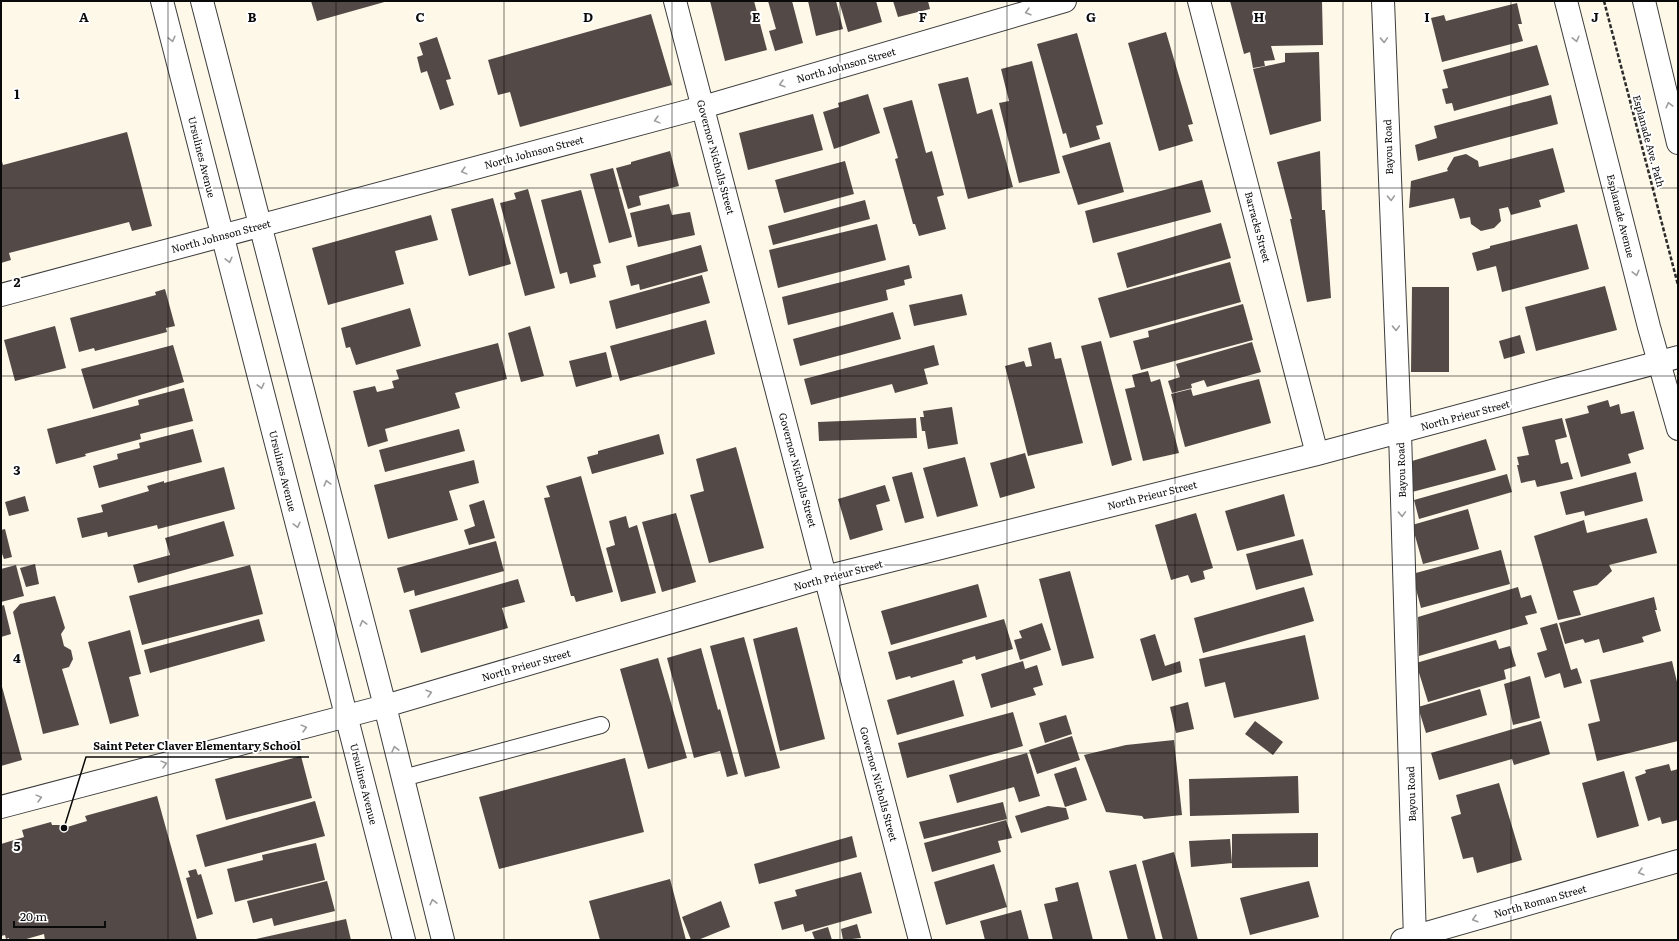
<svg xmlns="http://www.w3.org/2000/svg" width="1679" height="941" font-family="Literata,serif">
<rect width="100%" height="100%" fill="#fef8e8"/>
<!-- building -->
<path fill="#534a47" d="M311,1H388L317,21Z
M710,1H754L767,50L725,61Z
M768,1H792L803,43L775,51L769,31L776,29Z
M808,1H836L843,29L816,36Z
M839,1H876L882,22L848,32Z
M893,1H928L930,9L898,17Z
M1230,1H1322L1323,45L1271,46L1275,60L1264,61L1265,66L1253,68L1250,52L1244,54Z
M1517,3L1522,24H1518L1523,41L1442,62L1431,18L1444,15L1446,21Z
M651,14L672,85L520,127L510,92L498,95L488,60Z
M1166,32L1193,124L1188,125L1193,141L1159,151L1128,43Z
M1077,33L1103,124L1096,126L1100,139L1070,148L1066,133L1063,134L1037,44Z
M437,37L451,79L446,80L454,105L440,110L427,71L421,73L417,57L423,55L419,43Z
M1537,45L1549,85L1454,111L1452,103L1446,104L1442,89L1448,88L1443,70Z
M1319,52L1321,121L1270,135L1253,69L1285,62V53Z
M1032,61L1060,173L1019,183L999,103L1009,101L1001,69Z
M968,77L977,114L992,109L1013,187L968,199L938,84Z
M868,94L880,133L834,149L823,112L839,107L838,103Z
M1551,95L1558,124L1418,161L1415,145L1437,138L1434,126Z
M912,100L926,153L932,151L944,195L937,197L946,229L919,236L915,224H913L895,159L898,158L883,108Z
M813,114L823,150L748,170L739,133Z
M127,132L152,226L132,231L129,222L9,253L11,260L1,263V158L3,165Z
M1110,142L1124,192L1078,205L1062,156Z
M1553,148L1565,192L1539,200L1541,207L1511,215L1508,207L1499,209L1501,221L1494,228L1481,231L1471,224L1470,217L1460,219L1454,198L1409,208L1411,181L1448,171L1447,169L1454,157L1466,154L1478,161L1479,167Z
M670,151L679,186L639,196L641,205L628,209L616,168L631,164V162Z
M1320,151L1322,210H1325L1331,298L1307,302L1290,219H1292L1277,162Z
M845,161L854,194L784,213L775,180Z
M613,168L632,237L609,243L590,174Z
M1202,180L1211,212L1093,243L1085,211Z
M528,189L555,288L525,296L500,203L516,199L514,193Z
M581,190L601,263L593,265L596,277L570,284L567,272L560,274L541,200Z
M493,198L511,264L469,276L451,209Z
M865,200L870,219L773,245L768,226Z
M669,204L672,215L690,212L695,235L638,247L630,213Z
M431,215L438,240L395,251L404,284L328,305L312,248Z
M1221,223L1231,258L1127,288L1117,253Z
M877,224L886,260L778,288L769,250Z
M1577,224L1589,269L1502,292L1496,266L1477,271L1472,253L1490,248V246Z
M701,245L708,271L640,290L639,284L631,286L626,266Z
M1230,262L1241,302L1110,338L1098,298Z
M909,265L912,278L904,280L905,285L886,290L888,300L788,325L782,297Z
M702,275L710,303L616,329L609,301Z
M1605,286L1617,330L1536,351L1525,307Z
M1412,287H1449V372H1411Z
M165,289L175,326L166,328L167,332L95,351L94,348L79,352L70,318L156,295L155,292Z
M962,294L967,315L914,326L909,305Z
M1243,304L1253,340L1141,370L1133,341L1149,337L1148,331Z
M410,308L421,346L356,365L350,347L346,348L341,328Z
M893,312L901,339L800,366L793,339Z
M706,320L715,354L620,381L610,346Z
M55,326L66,368L15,381L4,340Z
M530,326L544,376L521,382L508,333Z
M1520,335L1525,353L1504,359L1499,341Z
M1101,341L1132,460L1112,466L1081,346Z
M1051,342L1055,359L1061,358L1083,443L1028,456L1005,366L1024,361L1026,367L1032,366L1028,348Z
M1252,342L1261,372L1207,387L1204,380L1191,384L1192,388L1172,393L1168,381L1180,377L1176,364Z
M498,343L507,379L455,393L460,408L385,429L388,441L368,447L353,391L375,386L377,392L394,388L392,381L399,379L396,370Z
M173,345L184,382L93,409L81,369Z
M934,345L939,365L924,369L928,384L895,393L892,384L811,405L804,379Z
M606,352L612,377L576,387L569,361Z
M1148,371L1151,382L1160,379L1179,453L1143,461L1125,389L1135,387L1132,375Z
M1259,379L1271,423L1185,447L1171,394L1191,389L1193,396Z
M184,388L193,421L140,434L141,439L85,454L86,456L56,464L47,429L139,405L138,400Z
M1608,400L1610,407L1619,404L1621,414L1634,411L1644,449L1628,454L1631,463L1581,477L1565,419L1589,413L1587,406Z
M952,407L958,444L928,449L925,431H922L920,417H924L923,411Z
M916,418L917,438L819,441L818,422Z
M1562,418L1567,437L1555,440L1561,464L1568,462L1573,479L1537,487L1535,480L1521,483L1517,465H1519L1517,457L1529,455L1522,427Z
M193,429L202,462L99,488L93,466L118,459L117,454L140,448L139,443Z
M459,429L465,451L385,472L379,450Z
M659,434L664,454L592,474L587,457L598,454V451Z
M1486,439L1496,470L1412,492V461Z
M736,447L764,548L709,563L690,495L704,491L696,459Z
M1025,453L1035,488L1000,498L990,463Z
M965,457L978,506L937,517L923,468Z
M474,460L479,483L449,491L458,520L388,539L374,485Z
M224,467L235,509L158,529L157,525L108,537L107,532L82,538L77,518L103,512L101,505L149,491L147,486L164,481V483Z
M912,472L924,518L905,523L892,477Z
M1636,472L1643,501L1585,516L1584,511L1566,515L1560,492Z
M1507,474L1512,492L1419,519L1414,500Z
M581,476L613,592L576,602L574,596H571L544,498L550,497L546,486Z
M885,485L890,501L876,505L883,530L850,540L838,499Z
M1284,494L1295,536L1237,551L1225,511Z
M25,496L29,511L9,516L5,502Z
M484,500L495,538L469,545L464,530L475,526L469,505Z
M1468,509L1479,549L1423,564L1412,525Z
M676,513L696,582L662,592L642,522Z
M1196,513L1213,568L1203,571L1205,579L1191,583L1188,575L1171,580L1155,525Z
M626,516L629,528L637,525L656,593L621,602L606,548L615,545L609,521Z
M1647,518L1657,553L1609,565L1612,571L1597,585L1573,591L1581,615L1558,620L1534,536L1584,520L1587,533Z
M224,521L234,556L138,583L133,565L170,555L165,538Z
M5,529L12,557L4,559L1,551V530Z
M1303,539L1313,575L1256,590L1246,554Z
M496,541L504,571L415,596L414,590L404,593L397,568Z
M1501,550L1510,584L1421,608L1412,574Z
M35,564L39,584L26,587L20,568Z
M16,565L24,596L1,602V569Z
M250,565L263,614L142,645L129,596Z
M1070,571L1094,658L1062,666L1039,579Z
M518,579L525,602L502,608L508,628L421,653L409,610Z
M978,584L987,617L891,645L881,611Z
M1304,587L1314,621L1203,653L1194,618Z
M1518,587L1521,598L1531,595L1537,613L1525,616L1528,624L1419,656L1418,617Z
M55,596L65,628L61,634L64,646L71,650L73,659L69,667L62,669L79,725L43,734L13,612L20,604Z
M1654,597L1657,610H1655L1661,631L1642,637L1644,642L1603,653L1599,639L1585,643L1583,639L1565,644L1559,623Z
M4,605L11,634L1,637V606Z
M259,619L265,641L150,673L144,650Z
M1004,619L1013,649L976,660L975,656L962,660L963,663L911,678L910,676L896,680L888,652Z
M1042,623L1051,650L1020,660L1014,640L1022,638L1019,631Z
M1557,623L1571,670L1577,668L1582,683L1564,688L1560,673L1545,678L1537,653L1547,650L1540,628Z
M797,627L825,739L780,751L753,639Z
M130,630L141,674L129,677L139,716L110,724L88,642Z
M1155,634L1165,666L1180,661L1182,672L1152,681L1140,639Z
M1305,635L1319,699L1234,718L1225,682L1205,687L1199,659Z
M744,637L780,768L745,777L710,646Z
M1496,640L1499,649L1510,646L1516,666L1504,670L1506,679L1428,702L1416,663Z
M701,648L718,710L720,709L738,774L727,777L720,751L694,758L667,658Z
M658,658L687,758L648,769L620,669Z
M1023,661L1025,669L1037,665L1043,685L1033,688L1036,695L991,708L981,674Z
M1672,661L1678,686V741L1597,761L1588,724L1600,721L1590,680Z
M1530,676L1540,718L1513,725L1504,684Z
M954,680L964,716L897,735L887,700Z
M1,683L22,760L1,766Z
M1480,689L1487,715L1426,733L1418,707Z
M1188,702L1194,729L1176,733L1170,707Z
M1013,712L1023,746L907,778L898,743Z
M1066,715L1072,734L1045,743L1039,723Z
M1255,721L1283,742L1273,755L1245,734Z
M1541,721L1550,754L1514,765L1512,759L1439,780L1431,753Z
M1072,736L1080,760L1037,774L1029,750Z
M1174,740L1182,815L1144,819L1142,816L1106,812L1084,755L1126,745Z
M1027,753L1040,796L1019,802L1014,787L957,803L949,775Z
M301,756L312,798L226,820L215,779Z
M625,758L644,832L499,869L479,797Z
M1669,764L1671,771L1678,769V820L1662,824L1660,817L1648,821L1635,777L1646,773L1645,770Z
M1076,767L1087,800L1065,807L1054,774Z
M1624,771L1639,826L1597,838L1582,783Z
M1298,776L1299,813L1190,816L1189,779Z
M1499,783L1522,860L1477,873L1473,857L1463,859L1451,817L1461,814L1456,795Z
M157,796L197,940H45L44,934L23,940H9V938L6,939L5,935L1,936V844L24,837L22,830L51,822L52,825H59L64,828L87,821L85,816Z
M315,801L325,836L205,867L196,835Z
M1003,802L1007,819L924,839L919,822Z
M1048,806L1066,808L1069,819L1021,833L1015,816Z
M1006,820L1012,838L998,841L1001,852L932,872L924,843Z
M1318,833V867L1232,868V834Z
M852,836L857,857L759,884L754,864Z
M1230,839L1232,863L1191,867L1189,841Z
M316,843L325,880L235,902L227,869L263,860L262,855Z
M1174,852L1198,940H1163L1142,861Z
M994,864L1007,907L946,925L934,882Z
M1136,864L1156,940H1128L1109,871Z
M196,869L198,875L201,874L213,914L197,919L186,878L190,877L188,871Z
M861,872L872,913L805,932L803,924L782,930L774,902L797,896L795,890Z
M670,879L686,940H600L589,901Z
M327,881L335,911L274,926L272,918L253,923L247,901Z
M1309,881L1319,917L1250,935L1240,898Z
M1078,882L1093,940H1053L1044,904L1058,901L1055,888Z
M721,901L730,927L698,940H691L682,917Z
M1021,910L1029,940H985L980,921Z
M346,919L351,940H256V939Z
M857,924L861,938L843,940L841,929Z
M828,927L832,940H815L812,932Z"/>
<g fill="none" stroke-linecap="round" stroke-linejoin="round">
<defs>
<path id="service" d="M403,778L601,725"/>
<path id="minor" d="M162,1L404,940
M202,1L385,706L443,940
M675,1L920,940
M1199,1L1317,454
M1383,1L1400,432L1415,940
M1,295L703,107L1065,1
M1,807L385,706L825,577L1317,454L1678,357
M1402,940L1678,861"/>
<path id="tertiary" d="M1566,1L1649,327L1678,429
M1644,1L1678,143"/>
</defs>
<!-- service casing -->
<use href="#service" stroke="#3d3d3d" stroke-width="18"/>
<!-- minor casing -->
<use href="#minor" stroke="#3d3d3d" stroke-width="24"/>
<!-- tertiary casing -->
<use href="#tertiary" stroke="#3d3d3d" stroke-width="24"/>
<!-- path -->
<path stroke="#2c2c2c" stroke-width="2.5" stroke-dasharray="4 2" stroke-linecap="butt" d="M1604,1L1678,285"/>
<!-- service -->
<use href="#service" stroke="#fff" stroke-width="16"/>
<!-- minor -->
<use href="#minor" stroke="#fff" stroke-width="22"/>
<!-- tertiary -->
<use href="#tertiary" stroke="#fff" stroke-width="22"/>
</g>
<!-- one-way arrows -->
<defs><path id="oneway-chevron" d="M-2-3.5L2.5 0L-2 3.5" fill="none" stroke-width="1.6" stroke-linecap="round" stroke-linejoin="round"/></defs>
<g stroke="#9d9d9d">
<use href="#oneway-chevron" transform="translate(1028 12) rotate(164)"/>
<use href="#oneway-chevron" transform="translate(172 39) rotate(76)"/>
<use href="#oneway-chevron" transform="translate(1576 39) rotate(76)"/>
<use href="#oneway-chevron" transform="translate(1384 40) rotate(88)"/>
<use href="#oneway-chevron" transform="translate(782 84) rotate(164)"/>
<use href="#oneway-chevron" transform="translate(1669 105) rotate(-104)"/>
<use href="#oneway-chevron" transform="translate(657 120) rotate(165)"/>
<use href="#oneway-chevron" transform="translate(464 171) rotate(165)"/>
<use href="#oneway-chevron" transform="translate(1391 198) rotate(88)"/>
<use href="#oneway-chevron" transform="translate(229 260) rotate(76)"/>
<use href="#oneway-chevron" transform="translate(1636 273) rotate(76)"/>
<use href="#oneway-chevron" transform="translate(1396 328) rotate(88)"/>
<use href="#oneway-chevron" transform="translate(261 386) rotate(76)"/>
<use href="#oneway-chevron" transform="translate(327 483) rotate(-105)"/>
<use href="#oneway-chevron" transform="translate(1402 514) rotate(88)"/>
<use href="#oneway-chevron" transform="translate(297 525) rotate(76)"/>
<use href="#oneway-chevron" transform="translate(363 623) rotate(-105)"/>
<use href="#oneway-chevron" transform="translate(429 693) rotate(-16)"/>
<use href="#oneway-chevron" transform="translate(304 728) rotate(-15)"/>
<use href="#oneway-chevron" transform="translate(395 749) rotate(-104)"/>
<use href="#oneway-chevron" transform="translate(164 764) rotate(-15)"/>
<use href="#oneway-chevron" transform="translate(39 798) rotate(-15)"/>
<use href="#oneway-chevron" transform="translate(1641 872) rotate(164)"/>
<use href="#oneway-chevron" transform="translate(433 902) rotate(-104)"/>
<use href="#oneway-chevron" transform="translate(1475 919) rotate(164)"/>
</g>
<!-- grid -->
<path fill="none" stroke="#0a0a0a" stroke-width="1" stroke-opacity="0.55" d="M168,1V940M336,1V940M504,1V940M672,1V940M840,1V940M1007,1V940M1175,1V940M1343,1V940M1511,1V940M1,188H1678M1,376H1678M1,565H1678M1,753H1678"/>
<g text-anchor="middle" stroke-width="4" stroke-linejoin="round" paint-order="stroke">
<!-- street labels -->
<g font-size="10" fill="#0a0a0a" stroke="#fff">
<text transform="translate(846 65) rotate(-16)" y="4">North Johnson Street</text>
<text transform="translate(1649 141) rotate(75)" y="4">Esplanade Ave. Path</text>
<text transform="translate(1388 147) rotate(-92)" y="4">Bayou Road</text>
<text transform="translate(534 152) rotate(-15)" y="4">North Johnson Street</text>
<text transform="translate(202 157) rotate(76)" y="4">Ursulines Avenue</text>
<text transform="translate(716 157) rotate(75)" y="4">Governor Nicholls Street</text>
<text transform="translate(1621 216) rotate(76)" y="4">Esplanade Avenue</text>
<text transform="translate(1258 227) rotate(75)" y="4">Barracks Street</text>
<text transform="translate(221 236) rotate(-15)" y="4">North Johnson Street</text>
<text transform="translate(1465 415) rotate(-15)" y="4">North Prieur Street</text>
<text transform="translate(798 470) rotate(75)" y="4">Governor Nicholls Street</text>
<text transform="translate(1401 470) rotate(-92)" y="4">Bayou Road</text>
<text transform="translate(283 471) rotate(76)" y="4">Ursulines Avenue</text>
<text transform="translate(1152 495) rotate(-14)" y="4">North Prieur Street</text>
<text transform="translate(838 575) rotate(-15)" y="4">North Prieur Street</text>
<text transform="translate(526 665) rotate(-16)" y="4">North Prieur Street</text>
<text transform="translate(364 784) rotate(76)" y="4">Ursulines Avenue</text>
<text transform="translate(879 784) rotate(75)" y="4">Governor Nicholls Street</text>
<text transform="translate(1411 794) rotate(-92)" y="4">Bayou Road</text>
<text transform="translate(1540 901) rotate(-16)" y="4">North Roman Street</text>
</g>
</g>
<g font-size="13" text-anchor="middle" font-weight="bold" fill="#0a0a0a" stroke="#fff" stroke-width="4" stroke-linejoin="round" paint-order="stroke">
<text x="84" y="22">A</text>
<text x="252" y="22">B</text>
<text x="420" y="22">C</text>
<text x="588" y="22">D</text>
<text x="756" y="22">E</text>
<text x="923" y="22">F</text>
<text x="1091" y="22">G</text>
<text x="1259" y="22">H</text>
<text x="1427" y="22">I</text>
<text x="1595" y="22">J</text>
<text x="17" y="99">1</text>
<text x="17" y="287">2</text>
<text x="17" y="475">3</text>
<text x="17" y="663">4</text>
<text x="17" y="851">5</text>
</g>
<!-- callouts -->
<path fill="none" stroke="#0a0a0a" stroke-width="1.5" d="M64 828L86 757H309"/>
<circle fill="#0a0a0a" stroke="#fff" stroke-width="1.5" cx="64" cy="828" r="4"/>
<g font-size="11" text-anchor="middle" font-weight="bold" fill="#0a0a0a" stroke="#fff" stroke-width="4" stroke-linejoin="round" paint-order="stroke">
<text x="197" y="750">Saint Peter Claver Elementary School</text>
</g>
<!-- border -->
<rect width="1679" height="941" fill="none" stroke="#0a0a0a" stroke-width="4"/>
<!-- scale -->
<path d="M14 921v6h91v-6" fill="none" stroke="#0a0a0a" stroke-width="2"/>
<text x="20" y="921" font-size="12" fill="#0a0a0a" stroke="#ffffff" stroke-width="3" paint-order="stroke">20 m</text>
</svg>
